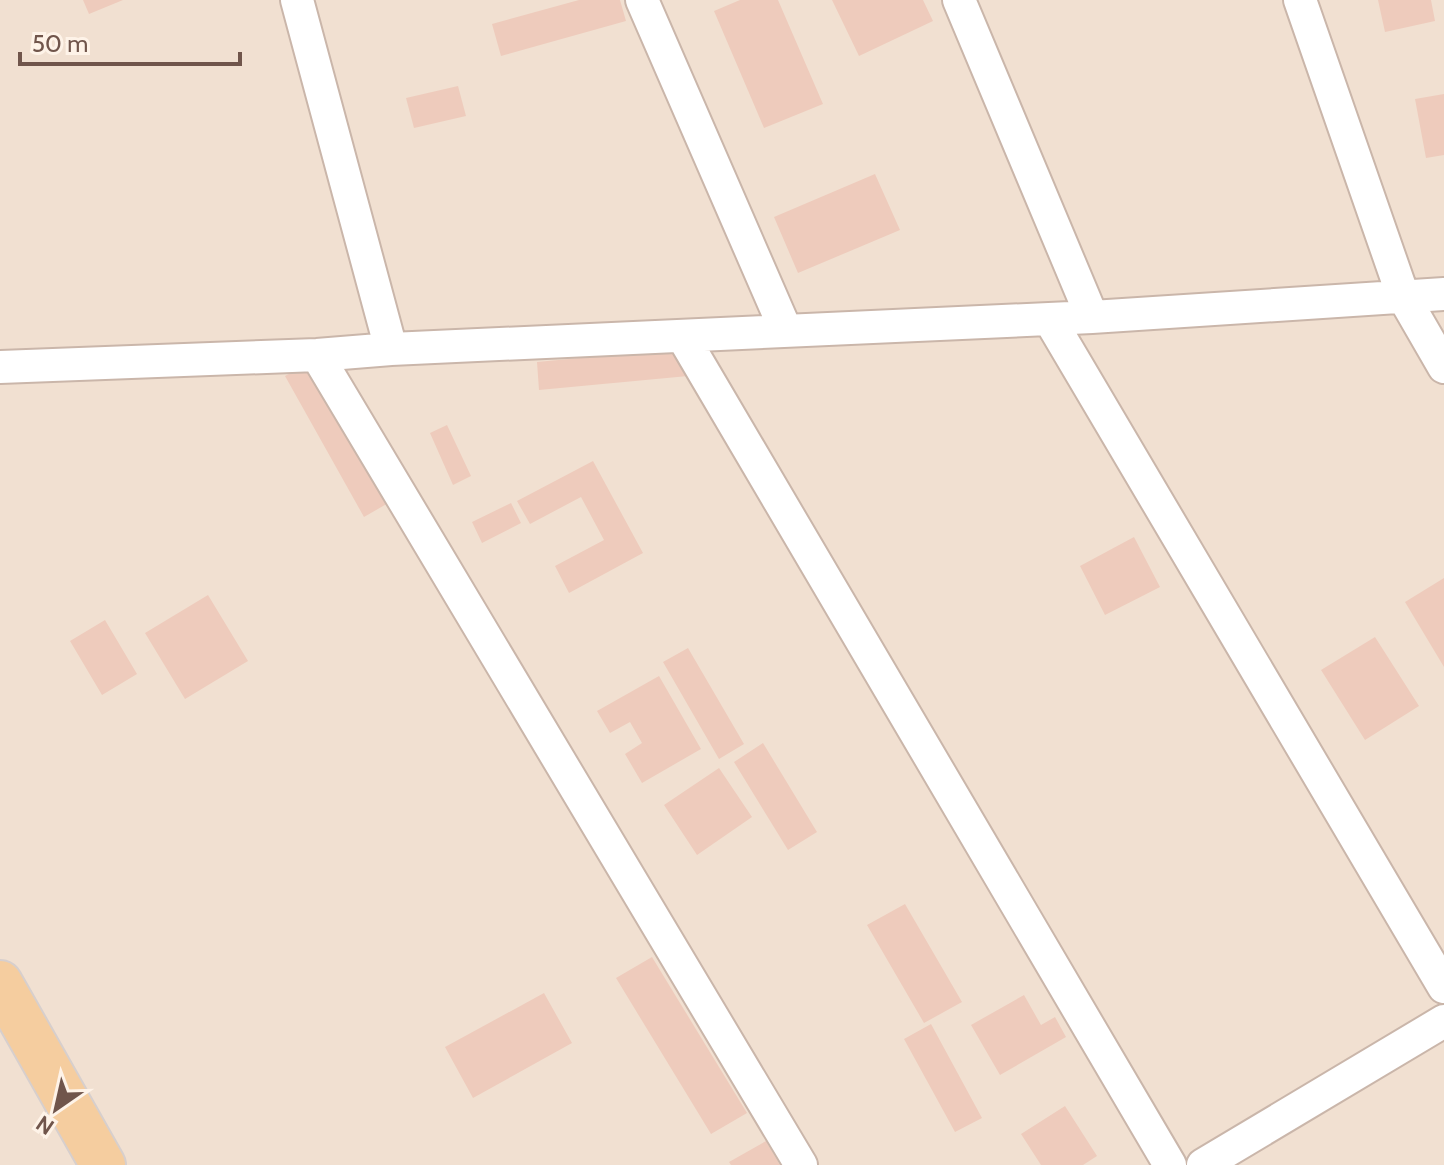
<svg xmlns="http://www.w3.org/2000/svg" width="1444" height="1165" font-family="Cabin,sans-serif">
<rect width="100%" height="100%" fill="#faefe2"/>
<!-- residential -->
<path fill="#f1e0d1" d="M0,0H1444V1165H0Z"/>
<!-- building -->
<path fill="#eecbbc" d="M83,0H123L89,14Z
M579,0H620L626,21L501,56L492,24Z
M740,0H778L823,104L764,128L714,11Z
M832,0H923L933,21L859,56Z
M1378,0H1431L1435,21L1385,32Z
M458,86L466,116L414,128L406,98Z
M1444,94V155L1426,158L1415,99Z
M875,174L900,230L798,273L774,217Z
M685,348L688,376L539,390L537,362Z
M312,362L390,502L364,517L285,376Z
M447,425L471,476L453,485L430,433Z
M593,461L643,553L569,593L555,566L604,540L581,497L530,524L517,501Z
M511,503L521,523L482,543L472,522Z
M1134,537L1160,587L1105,615L1080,566Z
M1444,578V667L1405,602Z
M208,595L248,661L185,699L145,633Z
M105,620L137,674L102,695L70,641Z
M1375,637L1419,706L1365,740L1321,670Z
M688,648L744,744L719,759L663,662Z
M659,676L701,749L642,783L625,754L642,743L630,722L610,733L597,711Z
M763,743L817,832L788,850L734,762Z
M719,768L752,817L697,855L664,805Z
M905,904L962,1002L924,1023L867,925Z
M652,957L747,1113L711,1134L616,978Z
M544,993L572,1043L473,1098L445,1047Z
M1024,995L1041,1025L1055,1017L1066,1037L1000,1075L971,1025Z
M931,1024L982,1118L955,1132L904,1039Z
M1065,1106L1097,1156L1083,1165H1041L1021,1134Z
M766,1141L780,1165H731L729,1162Z"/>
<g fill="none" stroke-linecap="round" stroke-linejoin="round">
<defs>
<path id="street" d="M297,0L391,349
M642,0L786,331
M959,0L1092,317
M1300,0L1403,296L1444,367
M1050,320L1444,987
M683,337L1170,1165
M317,355L801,1165
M0,367L317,355L391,349L1092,317L1444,294
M1203,1165L1444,1021"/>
<path id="primary" d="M0,983L103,1165"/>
</defs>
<!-- street casing -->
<use href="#street" stroke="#cab6aa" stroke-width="36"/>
<!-- primary casing -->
<use href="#primary" stroke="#d7cfcd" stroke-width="48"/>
<!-- street -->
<use href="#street" stroke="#fff" stroke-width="32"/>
<!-- primary -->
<use href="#primary" stroke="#f5cd9f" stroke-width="44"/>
</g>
<!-- north arrow -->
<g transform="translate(56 1109) rotate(214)" stroke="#fef3e8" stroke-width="6" paint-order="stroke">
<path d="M0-6L14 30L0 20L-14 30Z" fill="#70554b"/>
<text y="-12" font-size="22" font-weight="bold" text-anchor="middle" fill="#70554b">N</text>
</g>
<!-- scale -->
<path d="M20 52v12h220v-12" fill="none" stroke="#70554b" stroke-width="4"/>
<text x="32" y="52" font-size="24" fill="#70554b" stroke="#fef3e8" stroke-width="6" paint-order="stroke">50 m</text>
</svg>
